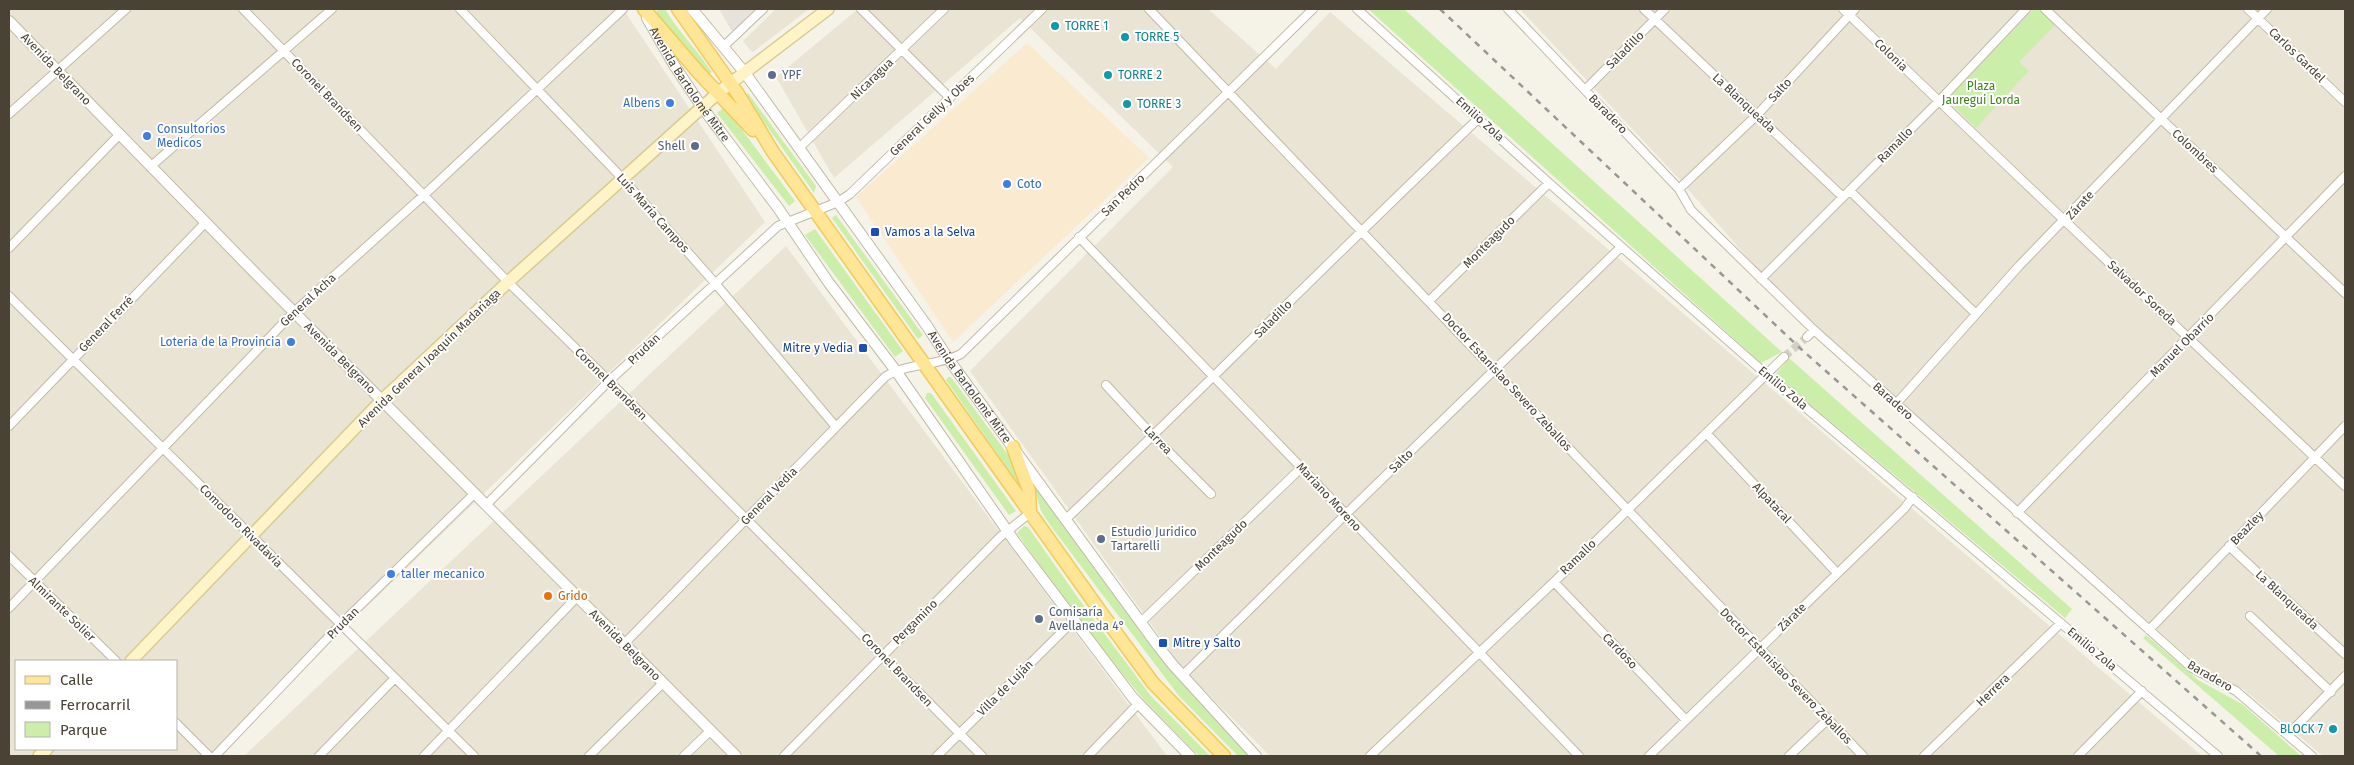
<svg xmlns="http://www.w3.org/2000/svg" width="2354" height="765" font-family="'Fira Sans',sans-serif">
<rect width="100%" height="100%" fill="#f5f2e7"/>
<!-- residential -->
<path fill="#eae4d4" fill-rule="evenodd" d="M9,9H623L765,222L212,756H9ZM16,661H176V749H16Z
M776,9H809L753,52L751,51L743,41Z
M858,9H1208L1276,69L1330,12L2202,756H1270L1183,669L970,371L1173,167L1020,18L834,178L776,77Z
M1520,9H2345V756H2323L2243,689L2196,664L1816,328L1758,270L1680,180Z
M786,246L1167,756H244Z"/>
<!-- commercial -->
<path fill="#f9ead0" d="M1027,43L1149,158L953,342L856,197Z"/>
<!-- industrial -->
<path fill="#e7e3dc" d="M719,9H760L734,35Z"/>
<!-- green -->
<path fill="#cceeab" d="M659,9H665C679,32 697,50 712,72L707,76L652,16Z
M1368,9H1404L1782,352L1761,363Z
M2033,10H2040L2055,25L2019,62L2029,71L1976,128L1952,104V94Z
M748,93L816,186L814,193L745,95Z
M725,107L795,201L789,206L717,113Z
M836,215L923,335L918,339L832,218Z
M815,229L903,351L895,357L805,235Z
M1789,358L2072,609L2065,618L1775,375Z
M948,377H951L1017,467L1025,493L946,380Z
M927,393H931L1016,511L1009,515L925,398Z
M1032,480L1142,633L1186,687L1249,756H1238L1179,696L1050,525L1041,511Z
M1024,526L1028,527L1086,609L1151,696L1210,756H1199L1144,700L1076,617L1017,533Z
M2146,635L2198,680L2242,704L2301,756H2279L2143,638Z"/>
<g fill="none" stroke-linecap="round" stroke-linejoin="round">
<!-- minor-tunnel -->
<path stroke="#d3cfc3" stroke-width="8" stroke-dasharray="8 4" stroke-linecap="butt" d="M1784,357L1807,337"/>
<defs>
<path id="minor" d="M243,9L508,282L609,381L982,756
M460,9L623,179L715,283L836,427
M861,9L950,98
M1149,9L1863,756
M1357,9L1549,183L1766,374L2218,756
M1508,9L1679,189L1691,210L1814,330L2192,668L2236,691L2312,756
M1644,9L1843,197
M1843,9C2009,169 2177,327 2345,486
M2045,9L2345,293
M2248,9L2345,102
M724,46L763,9
M1585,90L1665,9
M9,114L126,9
M799,148L944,9
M150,167L332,9
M1679,189L1757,115L1855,9
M1850,191L1976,314
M1079,237L1579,756
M9,248L119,135
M1761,279L1939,101L2026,9
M9,296L474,756
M1430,300L1549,183
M1807,337L1814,330
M1106,385L1153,436L1211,494
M1896,404L2019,266L2267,9
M9,426L205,223
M1707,434L1837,573
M486,505L609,381L778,226L838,202L850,194L1042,9
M2017,513L2345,176
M1066,519C1205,387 1340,250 1479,118
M2229,546L2345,654
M9,556L116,661
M1554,582L1686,720
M9,608L294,312L424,195L623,9
M2250,616L2331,692
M1141,622L1301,468
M2149,630L2345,426
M625,643L885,377C902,364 938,366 961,354L1313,9
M1182,676L1345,515L1621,247
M176,723L209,756
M2288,735L2345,676
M215,756L340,625L474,494
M319,756L394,679
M424,756L577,597
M589,756L663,683
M684,756L710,731
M784,756L1000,537L1030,513
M937,756L1073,621
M1088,756L1139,703
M1370,756L1554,582L1784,357
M1649,756L1904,509L1913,497
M1789,756L1827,720
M1924,756L2061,623
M2078,756L2142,691"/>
<g id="tertiary">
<path id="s1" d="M692,9L745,73L927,326L949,360L1158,646L1173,665L1256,756"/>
<path id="s2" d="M647,18L674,65L702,107L778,208L829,283L896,371L1015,542L1133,698L1190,756"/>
<path d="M9,21L258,276L736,756"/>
</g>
<path id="secondary" d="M131,661L382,400L508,282L719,92L828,9
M39,756L47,749"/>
<path id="primary" d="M644,9L699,73L753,130
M678,9L738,94L773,152L1103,615L1153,683L1224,756
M1013,447L1029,491L1030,513"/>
</defs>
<!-- minor casing -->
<use href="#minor" stroke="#c2baa8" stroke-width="10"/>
<!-- tertiary casing -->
<use href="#tertiary" stroke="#c2baa8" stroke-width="12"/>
<!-- secondary casing -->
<use href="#secondary" stroke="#d9ca92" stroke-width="14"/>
<!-- primary casing -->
<use href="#primary" stroke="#f0cb5a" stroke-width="15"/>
<!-- minor -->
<use href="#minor" stroke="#fff" stroke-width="8"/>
<!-- tertiary -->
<use href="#tertiary" stroke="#fff" stroke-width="10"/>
<!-- secondary -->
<use href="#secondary" stroke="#fff4c7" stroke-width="11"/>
<!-- primary -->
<use href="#primary" stroke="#ffe696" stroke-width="12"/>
<!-- rail -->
<path stroke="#979797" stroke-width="2.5" stroke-dasharray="6 6" stroke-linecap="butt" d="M1440,9L1801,349L2261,756"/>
</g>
<!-- markers -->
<g fill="#0f9aa8" stroke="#fff" stroke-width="2">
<circle cx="1055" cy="26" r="5"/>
<circle cx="1125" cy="37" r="5"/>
<circle cx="1108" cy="75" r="5"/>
<circle cx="1127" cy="104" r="5"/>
<circle cx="2333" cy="729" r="5"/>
</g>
<g fill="#5c6f8a" stroke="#fff" stroke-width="2">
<circle cx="772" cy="75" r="5"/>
<circle cx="695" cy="146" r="5"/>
<circle cx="1101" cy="539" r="5"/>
<circle cx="1039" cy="619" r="5"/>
</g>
<g fill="#3f7fe0" stroke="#fff" stroke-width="2">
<circle cx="670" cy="103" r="5"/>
<circle cx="147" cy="136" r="5"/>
<circle cx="1007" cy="184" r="5"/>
<circle cx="291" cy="342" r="5"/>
<circle cx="391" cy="574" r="5"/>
</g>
<g fill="#1a4fb4" stroke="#fff" stroke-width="2">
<rect x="870" y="227" width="10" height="10" rx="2.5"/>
<rect x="858" y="343" width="10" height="10" rx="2.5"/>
<rect x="1158" y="638" width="10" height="10" rx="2.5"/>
</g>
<circle fill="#e8710a" stroke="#fff" stroke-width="2" cx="548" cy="596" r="5"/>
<g text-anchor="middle" stroke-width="4" stroke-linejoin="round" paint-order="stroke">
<!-- culture labels -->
<g font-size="12" fill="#0d838f" stroke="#fff" text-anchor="start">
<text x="1065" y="30">TORRE 1</text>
<text x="1135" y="41">TORRE 5</text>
<text x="1118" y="79">TORRE 2</text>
<text x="1137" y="108">TORRE 3</text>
<text x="2323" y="733" text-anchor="end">BLOCK 7</text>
</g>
<!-- street labels -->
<g font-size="12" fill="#494235" stroke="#fff">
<text transform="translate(1625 50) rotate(-45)" y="4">Saladillo</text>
<text transform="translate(1891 55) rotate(44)" y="4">Colonia</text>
<text transform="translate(2297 55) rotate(44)" y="4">Carlos Gardel</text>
<text transform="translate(56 69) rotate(46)" y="4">Avenida Belgrano</text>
<text transform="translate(872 79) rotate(-44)" y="4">Nicaragua</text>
<text dy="4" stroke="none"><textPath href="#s2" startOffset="79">Avenida Bartolomé Mitre</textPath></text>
<text transform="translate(1780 90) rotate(-47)" y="4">Salto</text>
<text transform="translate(327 95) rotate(46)" y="4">Coronel Brandsen</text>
<text transform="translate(1744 103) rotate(43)" y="4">La Blanqueada</text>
<text transform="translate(1608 114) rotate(46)" y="4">Baradero</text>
<text transform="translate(932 115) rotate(-44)" y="4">General Gelly y Obes</text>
<text transform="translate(1480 119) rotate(42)" y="4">Emilio Zola</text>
<text transform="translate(1895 145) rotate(-45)" y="4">Ramallo</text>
<text transform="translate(2195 151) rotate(43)" y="4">Colombres</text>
<text transform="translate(1123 195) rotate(-44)" y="4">San Pedro</text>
<text transform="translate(2080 205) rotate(-47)" y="4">Zárate</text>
<text transform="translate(653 213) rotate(48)" y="4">Luis María Campos</text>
<text transform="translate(1489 242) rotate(-45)" y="4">Monteagudo</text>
<text transform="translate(2142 293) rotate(43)" y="4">Salvador Soreda</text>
<text transform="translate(308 300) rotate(-43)" y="4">General Acha</text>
<text transform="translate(1273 319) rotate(-45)" y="4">Saladillo</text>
<text transform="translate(106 324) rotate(-46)" y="4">General Ferré</text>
<text transform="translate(2182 345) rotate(-45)" y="4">Manuel Obarrio</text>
<text transform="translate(644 349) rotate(-43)" y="4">Prudan</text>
<text transform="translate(340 358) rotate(45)" y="4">Avenida Belgrano</text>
<text transform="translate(429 358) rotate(-44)" y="4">Avenida General Joaquín Madariaga</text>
<text transform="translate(1507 382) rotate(47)" y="4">Doctor Estanislao Severo Zeballos</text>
<text transform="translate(611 384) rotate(45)" y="4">Coronel Brandsen</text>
<text dy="4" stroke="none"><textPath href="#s1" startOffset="469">Avenida Bartolomé Mitre</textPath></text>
<text transform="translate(1783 388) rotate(40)" y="4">Emilio Zola</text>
<text transform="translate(1893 401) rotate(42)" y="4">Baradero</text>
<text transform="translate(1158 440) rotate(46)" y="4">Larrea</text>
<text transform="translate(1401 461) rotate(-44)" y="4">Salto</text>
<text transform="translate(769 496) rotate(-46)" y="4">General Vedia</text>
<text transform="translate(1329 497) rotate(47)" y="4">Mariano Moreno</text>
<text transform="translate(1772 503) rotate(47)" y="4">Alpatacal</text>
<text transform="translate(241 526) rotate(45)" y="4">Comodoro Rivadavia</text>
<text transform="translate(2247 528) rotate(-46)" y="4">Beazley</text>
<text transform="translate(1221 545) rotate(-44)" y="4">Monteagudo</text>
<text transform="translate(1578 557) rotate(-44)" y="4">Ramallo</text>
<text transform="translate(2287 600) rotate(43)" y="4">La Blanqueada</text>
<text transform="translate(62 609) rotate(44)" y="4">Almirante Solier</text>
<text transform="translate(1792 617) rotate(-45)" y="4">Zárate</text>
<text transform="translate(915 622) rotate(-45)" y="4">Pergamino</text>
<text transform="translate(343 623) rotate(-45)" y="4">Prudan</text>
<text transform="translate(625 645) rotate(45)" y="4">Avenida Belgrano</text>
<text transform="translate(2092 649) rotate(40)" y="4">Emilio Zola</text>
<text transform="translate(1620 651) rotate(46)" y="4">Cardoso</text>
<text transform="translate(897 670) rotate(46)" y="4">Coronel Brandsen</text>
<text transform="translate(1786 676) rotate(46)" y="4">Doctor Estanislao Severo Zeballos</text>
<text transform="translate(2210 676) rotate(30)" y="4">Baradero</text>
<text transform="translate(1005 688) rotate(-45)" y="4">Villa de Luján</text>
<text transform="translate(1993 690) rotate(-44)" y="4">Herrera</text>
</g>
<!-- service labels -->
<g font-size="12" fill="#4e5e75" stroke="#fff" text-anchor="start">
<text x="782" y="79">YPF</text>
<text x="685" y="150" text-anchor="end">Shell</text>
<text x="1111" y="536">Estudio Juridico<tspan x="1111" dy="14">Tartarelli</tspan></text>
<text x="1049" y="616">Comisaría<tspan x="1049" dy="14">Avellaneda 4°</tspan></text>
</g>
<!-- park labels -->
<g font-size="12" fill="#418221" stroke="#fff">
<text x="1981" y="90">Plaza<tspan x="1981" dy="14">Jauregui Lorda</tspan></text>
</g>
<!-- shop labels -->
<g font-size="12" fill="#366cbe" stroke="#fff" text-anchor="start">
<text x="660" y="107" text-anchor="end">Albens</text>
<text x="157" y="133">Consultorios<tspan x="157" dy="14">Medicos</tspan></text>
<text x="1017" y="188">Coto</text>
<text x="281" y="346" text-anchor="end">Loteria de la Provincia</text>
<text x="401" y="578">taller mecanico</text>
</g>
<!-- transit labels -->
<g font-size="12" fill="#164399" stroke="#fff" text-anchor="start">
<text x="885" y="236">Vamos a la Selva</text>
<text x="853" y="352" text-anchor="end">Mitre y Vedia</text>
<text x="1173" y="647">Mitre y Salto</text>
</g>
<!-- food labels -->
<g font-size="12" fill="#c56008" stroke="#fff" text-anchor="start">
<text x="558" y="600">Grido</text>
</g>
</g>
<!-- border -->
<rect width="2354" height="765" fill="none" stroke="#494235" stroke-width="20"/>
<!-- legend -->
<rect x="15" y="660" width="162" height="90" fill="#ffffff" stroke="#b6b3ae"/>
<rect x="25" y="676" width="25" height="8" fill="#ffe696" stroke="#b6b3ae"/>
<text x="60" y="685" font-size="15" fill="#494235">Calle</text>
<rect x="25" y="701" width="25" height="8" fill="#979797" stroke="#b6b3ae"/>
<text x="60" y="710" font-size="15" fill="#494235">Ferrocarril</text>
<rect x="25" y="722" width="25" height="15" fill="#cceeab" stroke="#b6b3ae"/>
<text x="60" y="735" font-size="15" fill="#494235">Parque</text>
</svg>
